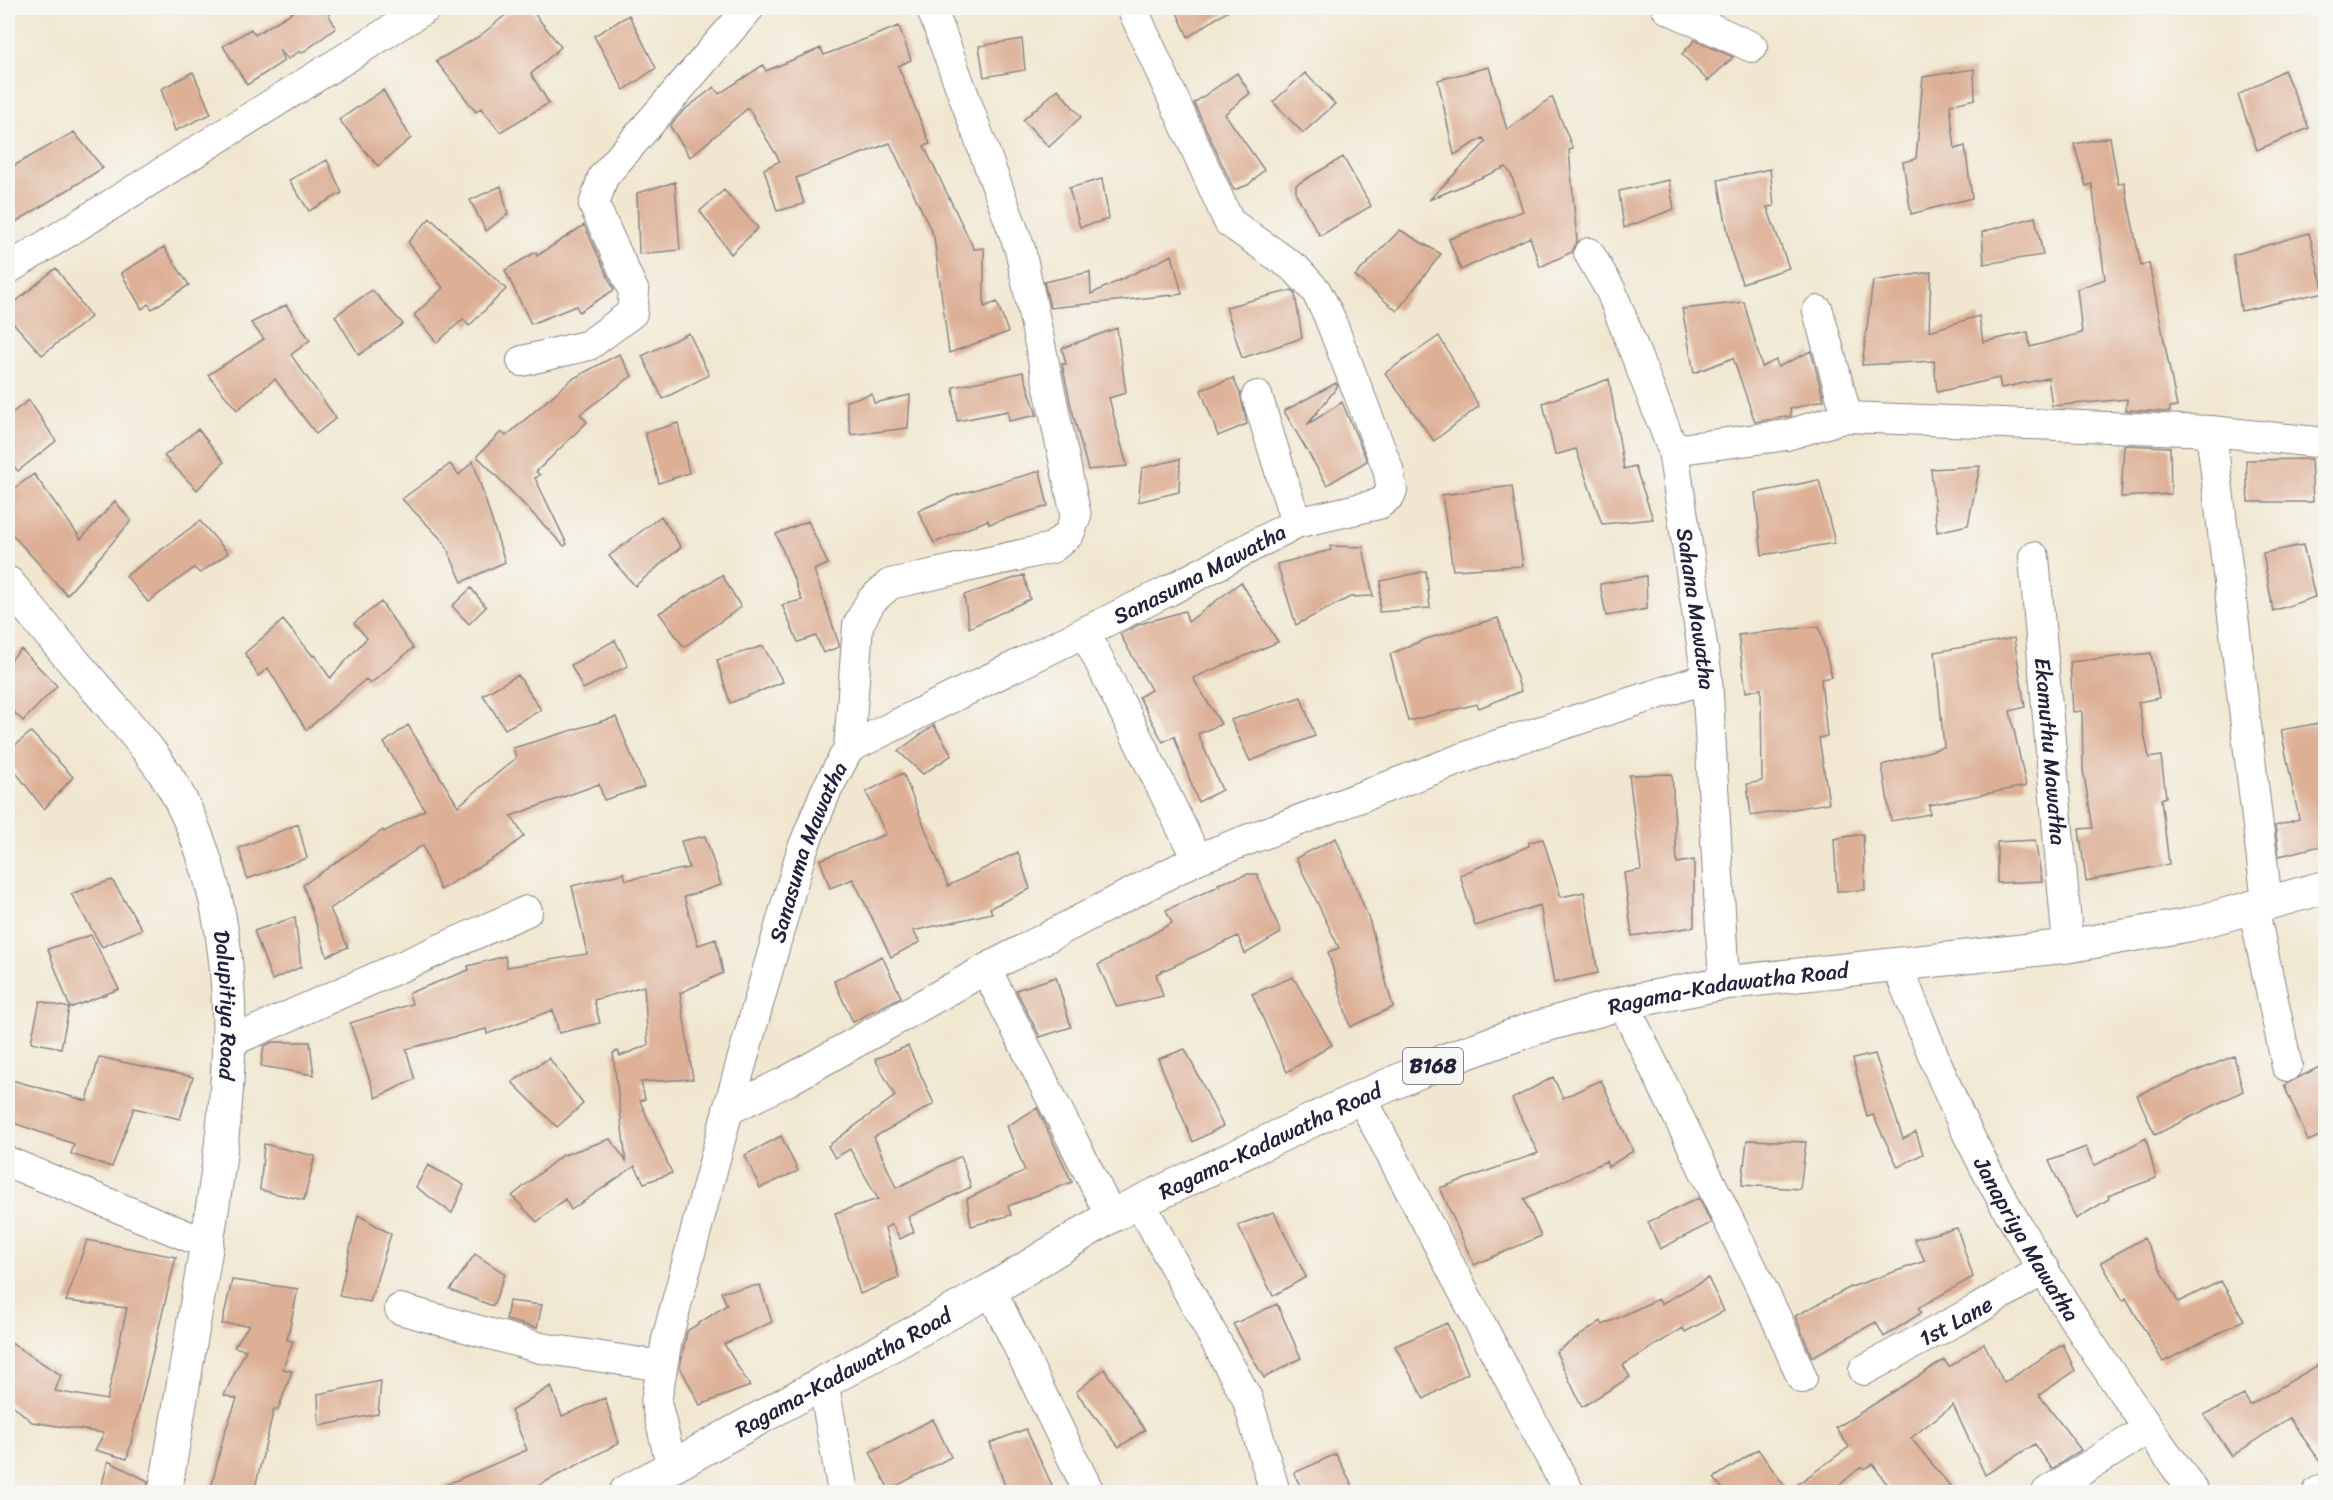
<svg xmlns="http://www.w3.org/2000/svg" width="2333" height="1500" font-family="Sriracha,sans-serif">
<rect width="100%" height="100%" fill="#f6f6f2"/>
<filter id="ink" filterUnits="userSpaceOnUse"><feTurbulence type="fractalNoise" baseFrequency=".0167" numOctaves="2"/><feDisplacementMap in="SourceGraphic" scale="12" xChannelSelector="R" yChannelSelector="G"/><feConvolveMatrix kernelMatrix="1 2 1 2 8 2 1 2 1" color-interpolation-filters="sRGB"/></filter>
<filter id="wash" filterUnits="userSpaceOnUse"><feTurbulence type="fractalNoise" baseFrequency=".008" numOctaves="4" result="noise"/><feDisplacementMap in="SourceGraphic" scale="24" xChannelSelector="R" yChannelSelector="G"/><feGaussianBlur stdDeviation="1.35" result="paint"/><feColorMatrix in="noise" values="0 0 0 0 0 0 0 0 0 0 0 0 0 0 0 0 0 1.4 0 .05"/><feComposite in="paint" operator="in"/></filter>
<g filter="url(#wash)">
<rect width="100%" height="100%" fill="#f1e7d0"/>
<g id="blocks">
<!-- building -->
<path fill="#ddb096" d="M299,8H325L336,28L302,53L300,51L288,59L279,49L284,61L247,85L223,46L251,29L255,35Z
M514,8H530L561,47L531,74L549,103L500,132L481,108L476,112L436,61L480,36Z
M1175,8H1232L1188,37Z
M629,15L656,68L624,90L594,36Z
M899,26L911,60L898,66L930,144L924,146L974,249L984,248V307L997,302L1008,332L949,353L934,237L890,143L796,178L804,204L777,211L764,169L780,161L748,108L690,157L670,126L683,111L714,87L719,94L763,65L766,71L821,48L824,55Z
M1022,39L1025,70L984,77L979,46Z
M1695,40L1733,57L1708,81L1682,54Z
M1489,67L1507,130L1552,97L1573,149L1569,150L1577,241L1572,252L1540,267L1530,237L1461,270L1449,239L1523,211L1511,174L1506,167L1429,200L1486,142L1483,138L1454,155L1438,80Z
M1974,69L1975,99L1950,105L1955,149L1965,146L1972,198L1911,214L1903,162L1916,159L1923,77Z
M2284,70L2309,128L2257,150L2238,95Z
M193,72L211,114L175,131L161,89Z
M1237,73L1250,93L1225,114L1264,170L1248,185L1234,190L1194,103Z
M1305,73L1335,104L1303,133L1273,102Z
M1058,89L1081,117L1049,147L1023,120Z
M383,90L411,138L378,166L339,120Z
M74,132L103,168L8,227V169Z
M2110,137L2118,184L2124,182L2141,266L2149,263L2177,407H2170V412L2126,410L2127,399L2052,406L2048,378L2001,388L1999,378L1937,392L1934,361L1862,365L1873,281L1931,272L1929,331L1979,316L1983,342L2028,332L2030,347L2082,333L2077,289L2105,279L2092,184L2086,186L2074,144Z
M1343,157L1371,206L1320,236L1296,194V185Z
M327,160L342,193L309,211L289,180Z
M1770,169L1774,206L1767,207L1789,268L1742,283L1732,254L1718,180Z
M1102,179L1109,219L1080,227L1069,188Z
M1669,180L1674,209L1624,228L1619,191Z
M675,182L680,250L639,254L637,193Z
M501,186L508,214L486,231L470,200Z
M724,190L758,228L731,254L700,211Z
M2035,217L2043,255L1984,264L1982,232Z
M430,218L506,289L469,326L463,319L437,343L414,315L443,288L408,242Z
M584,225L614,290L579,312L576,306L531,324L505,270L536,252L537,256Z
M1400,230L1441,254L1397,311L1355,276Z
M2309,233L2324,292L2241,311L2233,255Z
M164,247L189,285L152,309L148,304L142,309L121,273Z
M1172,255L1182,294L1050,308L1044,282L1090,272L1091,294Z
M56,268L91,317L42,355L8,317V308Z
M372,290L403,324L359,355L335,316Z
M1292,290L1295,294L1302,338L1242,358L1226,307Z
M1744,302L1762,367L1776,360L1778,367L1811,351L1824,400L1790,409L1791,416L1755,422L1733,358L1694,373L1682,309Z
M286,305L310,340L291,355L336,418L316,434L275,379L237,410L208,375L264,339L251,323Z
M1117,328L1126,393L1109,398L1127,466L1088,470L1071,406L1062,364H1066L1062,348Z
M689,333L709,375L663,399L642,356Z
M1439,336L1479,406L1434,441L1385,373Z
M619,354L632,376L580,414L587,422L536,472L540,475L535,478L567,544L564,546L477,456L501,432L506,436L572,379Z
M1023,372L1037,415L1009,421L1008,411L957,421L953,387Z
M1233,378L1240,393L1247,424L1218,436L1201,390Z
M1609,379L1624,469L1635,466L1653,519L1602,524L1576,449L1555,455L1543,403Z
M1336,383L1338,386L1307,425L1342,402L1367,461L1327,485L1284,411Z
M872,394L874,403L910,395L908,428L851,435L846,401Z
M29,400L56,441L18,471L8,460V416Z
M678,423L689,473L659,483L645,433Z
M198,429L224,462L197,490L164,456Z
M2124,445L2170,447L2171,494L2121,497Z
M1180,459L1179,492L1138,502L1142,468Z
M2311,459L2313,502H2248L2246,460Z
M473,461L505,562L462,582L444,542L402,499L450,464L459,475Z
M1980,466L1968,525L1937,532L1931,469Z
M1040,471L1048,506L989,524L988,520L934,543L918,511L953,496Z
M34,474L81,539L115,501L131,521L67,595L8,530V493Z
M1819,480L1835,543L1762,555L1755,493Z
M1512,486L1523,566L1453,570L1442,495Z
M661,516L681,547L635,586L609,556Z
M200,521L228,553L200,573L194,568L148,602L126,576Z
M808,521L828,564L814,570L839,644V647L823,653L816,636L798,642L782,605L802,600L776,534Z
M2303,545L2315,597L2273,611L2263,553Z
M1330,546L1363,547L1373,596L1350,597L1296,625L1277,564L1331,550Z
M1426,571L1430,608L1379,612L1381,581Z
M722,575L741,607L684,647L659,613Z
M1024,575L1030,599L969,628L964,595Z
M1646,576L1647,609L1606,616L1600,584Z
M1241,582L1278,642L1193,678L1221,724L1198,734L1222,790L1198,802L1174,736L1163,742L1139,697L1151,690L1120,634L1140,624L1185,611L1188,622Z
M471,588L486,607L469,624L452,606Z
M381,602L413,648L370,684L366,679L306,730L268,668L258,676L245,653L283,620L313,656L315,655L330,678L367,638L354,623Z
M1498,618L1521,691L1479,708L1477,704L1408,721L1390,654L1426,639Z
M1819,626L1832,677L1821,679L1827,736L1819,738L1829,803L1751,816L1747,784L1762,781L1761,689L1746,692L1738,635Z
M2014,638L2025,707L2010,711L2026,786L1929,805L1930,814L1891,821L1882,765L1944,747L1935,652Z
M615,640L628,666L583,689L571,665Z
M763,646L783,682L730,703L717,660Z
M21,649L57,686L23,721L8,706V663Z
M2151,653L2159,698L2138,702L2149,758L2161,756L2166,797L2161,799L2169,864L2086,881L2079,829L2093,828L2083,770L2082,711L2073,712L2070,662Z
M518,675L541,710L505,729L483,695Z
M1301,697L1315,736L1250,761L1231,720Z
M616,717L644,787L604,800L599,784L511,816L524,836L504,852L440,890L423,845L330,909L348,947L327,956L303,885L383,830L384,832L425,810L384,743L408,725L458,806L516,758L513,748Z
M2325,722V845L2279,856L2275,826L2299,819L2281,730Z
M934,725L952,755L923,774L898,751Z
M31,732L73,777L44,809L8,762V751Z
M903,773L948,886L1018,852L1030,889L990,908L992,913L913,931L920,942L891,957L853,879L830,888L820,860L886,834L866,792Z
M1672,774L1677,863L1694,860V927L1632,936L1624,873L1641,870L1629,775Z
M298,824L307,858L247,879L239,848Z
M1863,834L1865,890L1837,891L1834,839Z
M705,836L721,885L684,897L698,945L716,939L723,973L680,993L693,1079L641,1082L645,1099L640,1101L672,1173L644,1183L635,1166L571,1210L565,1199L537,1222L512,1196L561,1156L610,1139L626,1161L613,1053L618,1051L620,1056L648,1045L644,986L594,1000L600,1023L559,1033L553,1010L487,1034L486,1029L406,1049L415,1079L376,1098L350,1023L412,1004L409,993L469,970L468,966L505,956L507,967L587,954L572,886L624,873L626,880L689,868L681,841Z
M1336,838L1369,919L1393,1007L1350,1027L1328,952L1339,948L1296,858Z
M1543,839L1561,897L1584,892L1598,973L1554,983L1540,905L1475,926L1460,875L1529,846V842Z
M2035,840L2042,881L1997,883V842Z
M1248,874H1257L1281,933L1245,954L1238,936L1156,974L1163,996L1117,1007L1098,965L1172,923L1166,910L1219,886L1218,884Z
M112,880L142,929L102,947L71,894Z
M295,917L301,967L272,980L254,931Z
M91,935L119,989L70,1008L48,949Z
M882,956L901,997L853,1022L834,981Z
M1056,977L1071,1027L1040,1037L1016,990Z
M1293,977L1332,1045L1287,1072L1252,994Z
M40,1001L69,1008L61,1048L31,1042Z
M273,1042H310L314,1075L261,1066L264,1046Z
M908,1046L934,1104L874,1137L896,1188L961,1156L971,1187L908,1217L914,1232L900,1239L892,1224L885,1228L899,1278L860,1294L835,1213L878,1199L850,1149L835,1158L828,1146L895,1096L875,1059Z
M1185,1049L1223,1126L1193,1142L1158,1059Z
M1875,1054L1903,1139L1916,1132L1923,1154L1898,1167L1873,1115L1867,1117L1853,1059Z
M2234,1056L2243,1091L2155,1135L2137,1095Z
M99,1057L193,1077L180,1119L134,1108L112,1167L71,1154L74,1144L8,1121V1079L87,1101Z
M549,1058L583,1104L557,1127L512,1082Z
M2325,1064V1134L2308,1141L2284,1085Z
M1553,1077L1563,1098L1601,1080L1633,1151L1608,1167L1606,1161L1524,1199L1541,1236L1474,1265L1440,1188L1538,1153L1512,1099Z
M1037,1108L1072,1182L1008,1206L1011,1215L971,1226L967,1199L1025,1171L1007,1126Z
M781,1136L798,1171L760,1188L745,1155Z
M2146,1138L2156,1178L2108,1196L2109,1199L2076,1219L2049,1161L2086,1147L2094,1166Z
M1747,1140L1806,1142L1800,1189L1742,1185Z
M264,1144L315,1156L304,1200L260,1190Z
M428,1165L464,1185L452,1213L416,1187Z
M1699,1198L1711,1223L1660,1249L1648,1222Z
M1274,1212L1306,1277L1273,1296L1238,1225Z
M358,1215L391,1234L370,1302L339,1296Z
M1957,1228L1973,1277L1918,1308L1921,1313L1884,1337L1876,1322L1812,1357L1795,1316L1851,1287L1925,1261L1914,1239Z
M2144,1238L2178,1302L2221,1281L2244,1320L2163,1362L2126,1298L2123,1301L2101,1262Z
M87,1240L176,1257L127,1459L95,1450L104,1433L32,1422L8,1401V1341L61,1375L55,1391L107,1400L127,1308L66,1301Z
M475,1254L505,1274L493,1306L450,1290Z
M1708,1278L1724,1311L1685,1332L1683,1328L1623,1365L1630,1377L1582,1407L1556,1352L1601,1321L1603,1325L1658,1299L1661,1304Z
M232,1280L298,1289L287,1340L293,1341L283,1369L292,1371L278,1410L274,1409L254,1492H210L224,1434L237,1399L224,1395L246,1350L234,1347L249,1325L222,1324Z
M760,1285L772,1322L724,1344L750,1386L700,1405L680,1367L687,1331L727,1305L721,1292Z
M509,1301L542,1305L537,1328L506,1320Z
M1277,1304L1301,1358L1264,1378L1233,1324Z
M1447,1323L1468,1373L1424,1399L1395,1346Z
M1984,1343L2004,1383L2063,1344L2075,1371L2039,1395L2081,1450L2052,1469L2035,1444L1985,1475L1953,1405L1911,1438L1955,1492H1892L1873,1464L1864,1469L1862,1466L1831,1492H1725L1714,1478L1758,1449L1788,1491L1849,1447L1836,1428L1944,1360L1949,1367Z
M2325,1361V1468L2289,1418L2232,1456L2204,1415L2244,1395L2250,1405Z
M1104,1369L1145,1430L1119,1447L1076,1392Z
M381,1381L378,1414L319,1426L318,1394Z
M551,1386L562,1416L605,1398L619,1443L526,1492H429L527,1450L511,1411Z
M933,1419L951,1457L889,1490L870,1452Z
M1026,1429L1055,1492H1007L990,1443Z
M1336,1454L1356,1492H1303L1294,1473Z
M108,1461L148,1481L147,1492H100Z"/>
</g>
</g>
<g filter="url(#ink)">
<use href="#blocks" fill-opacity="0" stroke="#8a8486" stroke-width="1.5"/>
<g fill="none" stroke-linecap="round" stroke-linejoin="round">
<defs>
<g id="minor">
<path d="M1667,8L1752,47"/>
<path id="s1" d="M1589,253L1611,291L1673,450L1707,678L1724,983"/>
<path d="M8,269L426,8"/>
<path d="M522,361L589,345L632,313L634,292L594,205L603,177L749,8"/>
<path d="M1257,396L1296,523"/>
<path d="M1847,417L2211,431L2326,443"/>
<path d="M2211,431L2267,902"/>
<path d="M1673,450L1787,435L1847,417L1818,311"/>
<path id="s2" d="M2034,557L2068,946"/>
<path d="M1085,632L1197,859"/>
<path d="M849,748L858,625L871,601L890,584L1052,548L1069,534L1076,516L1020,249L933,12"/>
<path d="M2253,906L2287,1066"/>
<path id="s3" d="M1897,966C1921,1022 1941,1080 1968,1134C2030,1260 2112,1379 2194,1492"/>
<path d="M986,969L1111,1216"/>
<path d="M1623,1003L1780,1326L1802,1378"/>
<path d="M230,1042L527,911"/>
<path d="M1361,1097L1569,1492"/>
<path d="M728,1110L787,1081L986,969L1197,859L1495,746L1707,678"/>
<path d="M8,1162L207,1244"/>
<path d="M1140,1203L1247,1398L1275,1492"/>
<path d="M991,1290L1089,1492"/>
<path d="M400,1309L541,1348L662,1366"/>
<path id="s4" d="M1864,1370L1976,1310L2044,1269"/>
<path d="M823,1381L843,1492"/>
<path id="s5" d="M672,1468L656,1402L667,1339L728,1110L801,853L826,791L849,748L1168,591L1296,523L1379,504L1390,495L1392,490L1388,469L1328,314L1316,291L1296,269L1229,222L1132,8"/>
<path d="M2047,1492L2148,1429"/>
<path d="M2318,1492L2326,1488"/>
</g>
<g id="tertiary">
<path id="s6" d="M8,583C39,621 71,659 103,696C131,729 160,760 180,799C255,947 228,1116 202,1273C189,1346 177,1419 165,1492"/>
</g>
<g id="primary">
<path id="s7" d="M626,1492L991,1290L1111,1216L1361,1097L1446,1060L1529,1030L1623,1003L1724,983L2068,946L2188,925L2326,887"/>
</g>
</defs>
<!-- minor casing -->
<use href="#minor" stroke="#8a8486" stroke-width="32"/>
<!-- tertiary casing -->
<use href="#tertiary" stroke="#8a8486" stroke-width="35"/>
<!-- primary casing -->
<use href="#primary" stroke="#8a8486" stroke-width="35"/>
<!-- minor -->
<use href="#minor" stroke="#fff" stroke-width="30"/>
<!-- tertiary -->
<use href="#tertiary" stroke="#fff" stroke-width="33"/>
<!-- primary -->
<use href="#primary" stroke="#fff" stroke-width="33"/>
</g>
</g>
<g text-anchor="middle" stroke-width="5" stroke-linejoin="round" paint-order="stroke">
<!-- shield labels -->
<rect fill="#f6f6f2" stroke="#626272" stroke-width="1.5" x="1403" y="1048" width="60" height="36" rx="4.5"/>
<g font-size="21" font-weight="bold" fill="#22223b">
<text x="1433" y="1073">B168</text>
</g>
<!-- street labels -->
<g font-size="22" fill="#22223b" stroke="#f6f6f2">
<text dy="8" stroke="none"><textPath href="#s5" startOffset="1143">Sanasuma Mawatha</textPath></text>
<text dy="8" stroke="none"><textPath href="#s1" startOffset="375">Sahana Mawatha</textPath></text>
<text dy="8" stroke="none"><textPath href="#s2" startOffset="195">Ekamuthu Mawatha</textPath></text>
<text dy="8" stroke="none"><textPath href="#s5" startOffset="639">Sanasuma Mawatha</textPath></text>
<text dy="8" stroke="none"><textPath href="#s7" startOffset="1220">Ragama-Kadawatha Road</textPath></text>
<text dy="8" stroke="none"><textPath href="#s6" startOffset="490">Dalupitiya Road</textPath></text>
<text dy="8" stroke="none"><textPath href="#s7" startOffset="734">Ragama-Kadawatha Road</textPath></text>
<text dy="8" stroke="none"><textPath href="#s3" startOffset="303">Janapriya Mawatha</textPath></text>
<text dy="8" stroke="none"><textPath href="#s4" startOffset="104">1st Lane</textPath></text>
<text dy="8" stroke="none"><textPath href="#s7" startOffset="248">Ragama-Kadawatha Road</textPath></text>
</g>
</g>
<!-- margin -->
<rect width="2333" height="1500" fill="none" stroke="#f6f6f2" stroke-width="30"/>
</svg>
